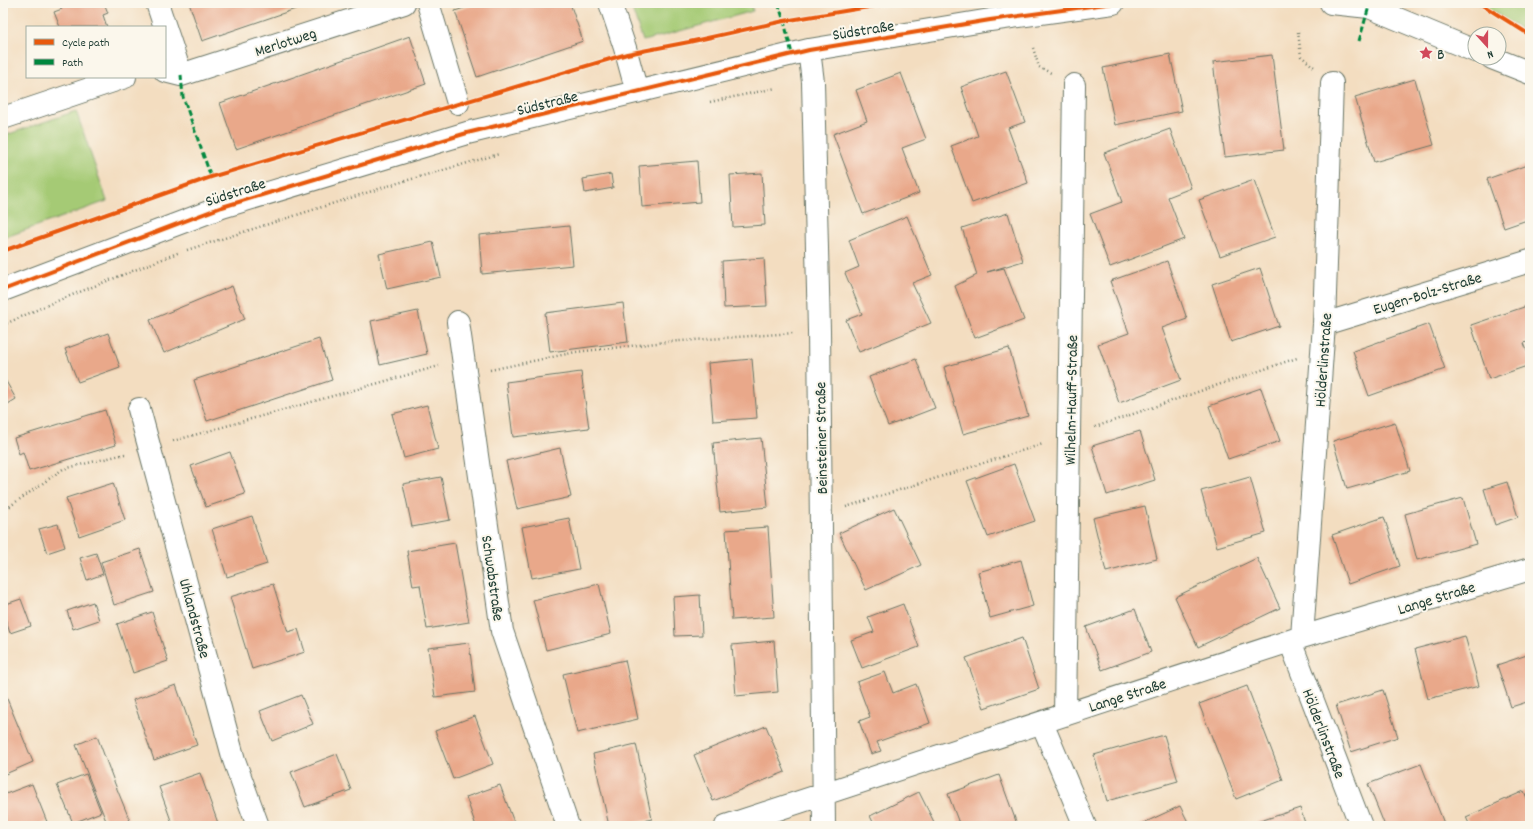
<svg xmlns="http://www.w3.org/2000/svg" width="1533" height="829" font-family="Dekko,sans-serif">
<rect width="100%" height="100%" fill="#fbf7ec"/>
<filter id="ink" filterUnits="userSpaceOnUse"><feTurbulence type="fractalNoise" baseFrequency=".025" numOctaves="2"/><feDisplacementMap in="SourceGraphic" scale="8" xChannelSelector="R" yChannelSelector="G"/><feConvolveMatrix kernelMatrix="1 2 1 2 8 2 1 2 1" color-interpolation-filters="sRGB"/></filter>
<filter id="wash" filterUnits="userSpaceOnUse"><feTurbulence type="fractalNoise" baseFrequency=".012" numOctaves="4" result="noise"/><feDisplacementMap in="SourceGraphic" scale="16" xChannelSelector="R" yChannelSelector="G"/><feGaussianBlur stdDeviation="0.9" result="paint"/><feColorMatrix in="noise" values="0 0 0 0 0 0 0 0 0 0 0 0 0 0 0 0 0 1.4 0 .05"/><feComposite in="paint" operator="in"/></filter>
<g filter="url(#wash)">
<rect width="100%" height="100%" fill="#f3ddc0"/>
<!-- green -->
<path fill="#a5ca74" stroke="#628454" d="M630,3H751L753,11L643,41Z
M1479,3H1530V35Z
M76,111L107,201L3,238V136Z"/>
<g id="blocks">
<!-- building -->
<path fill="#e9a88a" d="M60,3H104L108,13L103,15L107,27H60L54,12L62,9Z
M189,3H313L202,41Z
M479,3H570L583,41L477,77L455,11Z
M410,36L426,84L236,149L220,103Z
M1170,54L1182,111L1115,125L1103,68Z
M1272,55L1284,150L1225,157L1213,62Z
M1006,71L1025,122L1008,128L1028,183L972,203L951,146L978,136L961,87Z
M901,73L926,139L902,148L919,193L863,214L833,134L867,121L856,90Z
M1415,79L1434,145L1374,162L1355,97Z
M1170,129L1191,188L1168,197L1184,239L1110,267L1090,214L1122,202L1104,153Z
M697,161L700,202L642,207L639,166Z
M1530,164V219L1504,228L1487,179Z
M762,173L765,225L733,227L730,175Z
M611,174L613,188L585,193L583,179Z
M1254,180L1275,237L1220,256L1199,200Z
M1008,213L1023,261L987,272L1004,268L1024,320L975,338L955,286L977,275L962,228Z
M907,216L932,275L912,283L931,323L859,352L846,320L862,314L845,273L859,267L849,240Z
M569,226L573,265L482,274L479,235Z
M433,242L441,277L387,289L379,254Z
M764,258L767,306L724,308L722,261Z
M1167,261L1187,319L1162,328L1181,380L1119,403L1098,344L1129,333L1110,281Z
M1260,268L1279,326L1231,342L1212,284Z
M232,286L245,319L164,353L150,320Z
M623,303L628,342L550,352L545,313Z
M1530,305V341L1524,343L1530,359V365L1489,379L1471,325Z
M418,311L427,354L380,365L371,321Z
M1429,324L1445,369L1369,396L1353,351Z
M108,333L120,367L78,382L65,349Z
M319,339L332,380L207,421L194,380Z
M1009,348L1028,416L963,434L944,367Z
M752,359L757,418L713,421L708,363Z
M916,359L935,408L888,426L869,377Z
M581,372L589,428L513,437L506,382Z
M3,376L16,399L3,407Z
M1261,388L1280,441L1228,459L1209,406Z
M427,405L438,449L404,458L392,414Z
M105,410L116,445L29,471L23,452L19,454L14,438Z
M1395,422L1410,471L1347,489L1333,441Z
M1140,431L1155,480L1107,495L1092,446Z
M761,438L768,507L720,512L713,443Z
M560,448L571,497L517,509L506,461Z
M230,452L245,494L206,507L191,466Z
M1014,464L1035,521L988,537L967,481Z
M441,477L450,520L412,527L403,484Z
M1250,477L1266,533L1217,547L1201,491Z
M1507,482L1518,517L1495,525L1484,489Z
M113,483L125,520L79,536L66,498Z
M1463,498L1476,544L1417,560L1405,514Z
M1145,506L1157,559L1106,572L1093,518Z
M894,508L921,565L866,590L839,533Z
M252,516L267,564L227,577L212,529Z
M1384,517L1400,566L1348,584L1332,535Z
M569,518L579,569L532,578L522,527Z
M58,524L65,547L47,553L39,529Z
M768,527L774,617L732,620L726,530Z
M455,543L469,622L427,629L420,585L413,586L407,551Z
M140,549L154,592L114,605L101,562Z
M96,553L103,574L87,580L80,558Z
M1257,558L1280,608L1198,647L1175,597Z
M1021,560L1033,606L990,618L978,572Z
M273,584L288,632L298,629L305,652L252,669L230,597Z
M599,584L611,634L546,650L533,600Z
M700,595L702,635L675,636L673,597Z
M21,599L31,626L10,633L3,612V605Z
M93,602L99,620L73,629L67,611Z
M903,604L919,647L862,668L851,640L874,632L868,617Z
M1135,609L1151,652L1102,670L1086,627Z
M152,612L168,661L133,673L117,624Z
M1465,636L1479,686L1428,699L1415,649Z
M1022,638L1039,689L984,708L966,658Z
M774,641L778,692L736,696L732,645Z
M469,643L475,692L435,697L428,648Z
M1530,654V701L1511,707L1497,665Z
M625,660L638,719L577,733L563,674Z
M885,672L893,693L916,684L930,723L877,742L881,751L871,754L859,721L870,717L857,682Z
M176,685L197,745L154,760L133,700Z
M1247,686L1283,780L1236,799L1199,704Z
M3,689L33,762L3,775Z
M1383,690L1398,737L1351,752L1336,705Z
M301,695L313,724L272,741L260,711Z
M475,716L493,764L453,779L435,731Z
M766,726L785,772L713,801L694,755Z
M1164,735L1178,781L1107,801L1094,755Z
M97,736L115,784L132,826H108L76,745Z
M636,744L652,819L620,826H609L593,754Z
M337,754L351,790L305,807L291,772Z
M1421,764L1445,826H1385L1368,784Z
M200,773L219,826H173L159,787Z
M86,774L101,812L73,823L57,785Z
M999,775L1017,824L1011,826H960L948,794Z
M32,784L47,822L35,826H3V795Z
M500,785L515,825L476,826L466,797Z
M1524,791L1530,805V826H1470L1466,817Z
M919,792L936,826H875L870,816Z
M1180,806L1190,826H1137Z
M1300,808L1306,826H1245Z"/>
</g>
</g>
<g filter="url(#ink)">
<use href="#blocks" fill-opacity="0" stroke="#697565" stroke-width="1"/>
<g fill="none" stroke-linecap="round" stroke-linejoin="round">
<defs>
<path id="minor" d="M157,3L181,75
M428,3L458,103
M610,3L625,48L637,92
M1331,3L1369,7L1475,51
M809,50L813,82L819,331L824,826
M1492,58L1530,73
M165,71L181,75L404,3
M3,118L125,77
M3,290L222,207L467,133L809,50L990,20L1113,3
M458,322L502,631L568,826
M1324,324L1530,261
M139,409L234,760L258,826
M1302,637L1324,324L1332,83
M1290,641L1361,826
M1065,715L1074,85
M1042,723L1085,826
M726,826L1302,637L1530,569"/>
</defs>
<!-- minor casing -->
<use href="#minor" stroke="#697565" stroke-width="24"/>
<!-- path -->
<path stroke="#697565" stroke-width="2.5" stroke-dasharray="1 3" stroke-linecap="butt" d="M1298,32L1301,56L1314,67
M1033,48L1039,67L1053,74
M710,102L776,88
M187,250L391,185L499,154
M3,325L52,303L180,252
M490,370L576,352L666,342L794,333
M1095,427L1297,358
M173,441L439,366
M846,507L1043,444
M3,511L63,469L125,454"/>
<!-- minor -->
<use href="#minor" stroke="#fff" stroke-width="22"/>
<!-- quiet -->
<path stroke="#00873e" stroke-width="3" stroke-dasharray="6 3" stroke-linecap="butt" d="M778,3L784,21L792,54
M1359,41L1370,3
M181,75L183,97L211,177"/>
<defs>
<path id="cycleway" d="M1479,3L1530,35
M3,251L211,177L627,54L689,42L784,21L893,3
M3,290L222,207L467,133L809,50L990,20L1113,3"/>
</defs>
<!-- cycleway casing -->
<use href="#cycleway" stroke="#fbf7ec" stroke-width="6"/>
<!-- cycleway -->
<use href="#cycleway" stroke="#e8590c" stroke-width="4"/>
</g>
</g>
<!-- icons -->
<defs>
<symbol id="sight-bare" viewBox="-9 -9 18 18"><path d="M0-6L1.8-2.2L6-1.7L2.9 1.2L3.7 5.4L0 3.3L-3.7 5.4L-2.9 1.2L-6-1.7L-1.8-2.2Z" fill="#d1495b" stroke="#fbf7ec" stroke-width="2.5" paint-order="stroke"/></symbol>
</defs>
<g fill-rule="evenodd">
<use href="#sight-bare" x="1416" y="43" width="20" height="20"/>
</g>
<g text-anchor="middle" stroke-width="4" stroke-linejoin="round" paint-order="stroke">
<!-- street labels -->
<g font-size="16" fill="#1f3d34" stroke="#fbf7ec">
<text transform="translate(863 29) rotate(-9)" y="6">Südstraße</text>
<text transform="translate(285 41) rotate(-18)" y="6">Merlotweg</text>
<text transform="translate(547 102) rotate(-14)" y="6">Südstraße</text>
<text transform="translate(235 191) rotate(-18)" y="6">Südstraße</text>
<text transform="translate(1427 292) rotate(-17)" y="6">Eugen-Bolz-Straße</text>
<text transform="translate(1322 360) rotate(-86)" y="6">Hölderlinstraße</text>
<text transform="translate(1070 400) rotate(-89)" y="6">Wilhelm-Hauff-Straße</text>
<text transform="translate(820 438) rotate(-91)" y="6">Beinsteiner Straße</text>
<text transform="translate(494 578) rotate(82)" y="6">Schwabstraße</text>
<text transform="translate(1436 597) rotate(-17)" y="6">Lange Straße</text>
<text transform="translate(196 618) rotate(75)" y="6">Uhlandstraße</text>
<text transform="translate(1127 694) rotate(-18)" y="6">Lange Straße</text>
<text transform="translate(1325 733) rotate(69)" y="6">Hölderlinstraße</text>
</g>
<!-- poi labels -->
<g font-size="16" fill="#1f3d34" stroke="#fbf7ec" text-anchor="start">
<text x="1437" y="59">B</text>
</g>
</g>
<!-- margin -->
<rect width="1533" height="829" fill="none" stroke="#fbf7ec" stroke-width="16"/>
<!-- legend -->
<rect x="26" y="26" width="140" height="52" fill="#fbf7ec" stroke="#a3ada2"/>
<rect x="34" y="39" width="20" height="6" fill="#e8590c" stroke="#a3ada2"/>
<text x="62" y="46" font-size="12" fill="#1f3d34">Cycle path</text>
<rect x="34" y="59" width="20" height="6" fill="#00873e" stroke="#a3ada2"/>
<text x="62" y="66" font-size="12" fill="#1f3d34">Path</text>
<!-- north arrow -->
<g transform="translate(1487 46) rotate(159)"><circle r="19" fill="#fbf7ec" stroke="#a3ada2"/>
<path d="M0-3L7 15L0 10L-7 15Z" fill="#d1495b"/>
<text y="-6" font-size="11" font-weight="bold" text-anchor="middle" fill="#1f3d34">N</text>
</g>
</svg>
